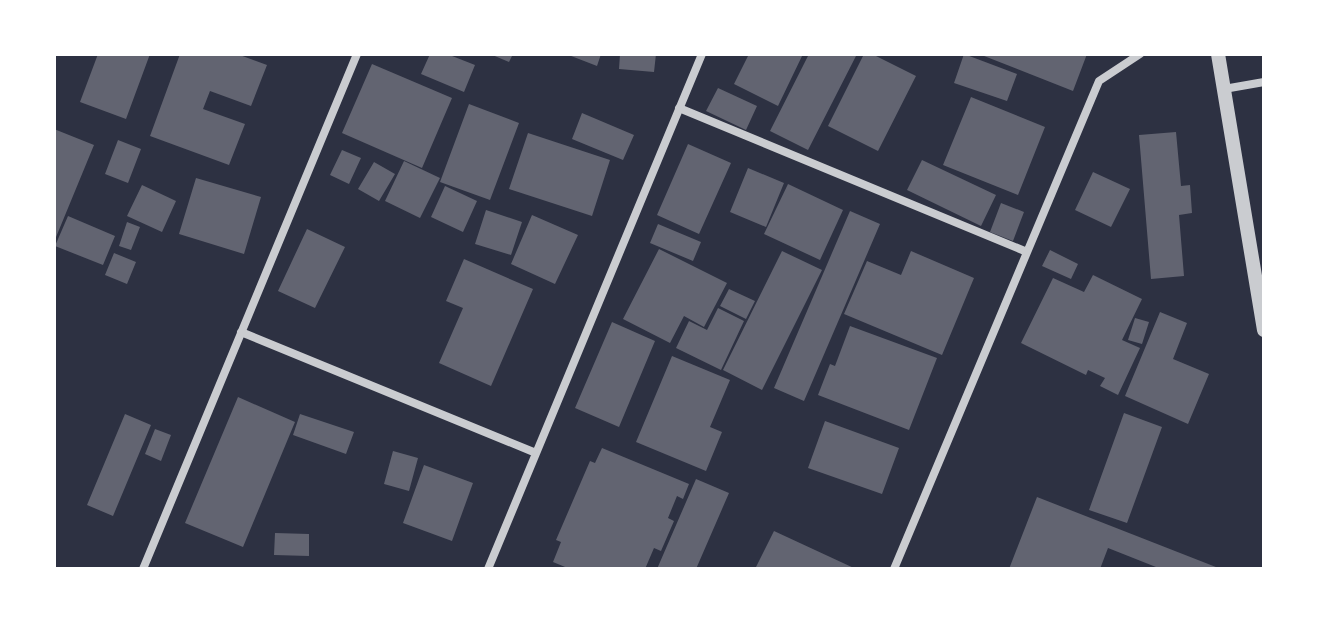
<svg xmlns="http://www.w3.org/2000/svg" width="1318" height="623" font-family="Arial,sans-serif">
<rect width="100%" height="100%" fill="#2d3142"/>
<!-- building -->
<path fill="#626471" d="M98,54H150L126,119L80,102Z
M180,54H237L267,65L251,106L210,91L203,109L245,124L229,165L150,136Z
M430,54H447L475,65L464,92L421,74Z
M490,54H513L509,62Z
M566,54H601L597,66Z
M620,54H656L654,72L619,69Z
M749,54H803L778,106L734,84Z
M809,54H857L808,150L770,131Z
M864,54H872L916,76L878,151L828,126Z
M964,54L1017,74L1007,101L954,83Z
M979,54H1087L1073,91Z
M372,64L452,98L422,168L342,133Z
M718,88L757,106L746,130L706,111Z
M971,97L1045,127L1018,195L943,165Z
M469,104L519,123L490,200L440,182Z
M582,113L634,135L623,160L572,139Z
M54,129L94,145L54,242Z
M1176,132L1181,186L1190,185L1192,213L1179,215L1184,276L1151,279L1139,135Z
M528,133L610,160L592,216L509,189Z
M118,140L141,149L128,183L105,174Z
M688,144L731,163L699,234L657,215Z
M342,150L361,158L349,184L330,175Z
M922,160L996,195L981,226L907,190Z
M404,161L440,178L420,218L385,201Z
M374,162L395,174L379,201L358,189Z
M748,168L784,183L766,227L730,212Z
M1093,172L1130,189L1111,227L1075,210Z
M196,178L261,197L244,254L179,234Z
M788,184L843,210L820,260L764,234Z
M142,185L176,201L162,232L127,216Z
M445,186L477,201L463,232L431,217Z
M1001,203L1024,212L1013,241L990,232Z
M486,210L522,222L511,255L475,244Z
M850,211L880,224L804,401L774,388Z
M532,215L578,235L555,284L511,264Z
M68,216L115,236L103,265L55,246Z
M127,222L140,227L131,250L119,246Z
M658,224L701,242L693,261L650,243Z
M307,229L345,247L315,308L278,291Z
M659,249L727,283L704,327L684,316L670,343L623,319Z
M1050,250L1078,264L1071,279L1042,266Z
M782,251L822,270L762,390L723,370Z
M911,251L974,278L942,355L844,314L867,261L901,275Z
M114,253L136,262L127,284L105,275Z
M464,259L533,289L491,386L439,363L463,308L446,301Z
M1093,275L1142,299L1122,340L1140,348L1118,395L1100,386L1105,378L1088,370L1086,375L1021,343L1053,278L1084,292Z
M729,289L755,301L746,319L720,306Z
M718,308L744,321L721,370L676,348L689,321L707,330Z
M1160,312L1187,323L1173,359L1209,374L1188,424L1125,396Z
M1135,318L1149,322L1142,344L1128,340Z
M612,322L655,341L619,427L575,408Z
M850,326L937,358L909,430L818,395L830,364L835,366Z
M672,356L730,380L710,427L722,432L706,471L636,442Z
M238,397L295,422L243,547L185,523Z
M1124,413L1162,427L1127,523L1089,510Z
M125,414L151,425L113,516L87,505Z
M300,414L354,432L346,454L293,435Z
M825,421L899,448L882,494L808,468Z
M155,429L171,435L161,461L145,454Z
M602,448L689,484L683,499L677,496L668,518L674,521L661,551L654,548L645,569H570L553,562L561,542L556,540L590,461L595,463Z
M393,451L418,458L409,491L384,484Z
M424,465L473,483L452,541L403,523Z
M696,479L729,493L696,569H657Z
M1037,497L1221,569H1161L1108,548L1100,569H1009Z
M774,531L856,569H755Z
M275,533L309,534V556L274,555Z"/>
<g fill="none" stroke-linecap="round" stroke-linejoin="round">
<!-- minor -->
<path stroke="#caccd0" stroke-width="8" d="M1224,89L1264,82
M679,108L1027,252
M241,332L536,453
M143,569L357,54
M488,569L702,54
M894,569L1099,81L1140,54"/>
<!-- tertiary -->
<path stroke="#caccd0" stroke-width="14" d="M1218,54L1264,330"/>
</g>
<!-- border -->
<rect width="1318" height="623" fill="none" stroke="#ffffff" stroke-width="112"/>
</svg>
